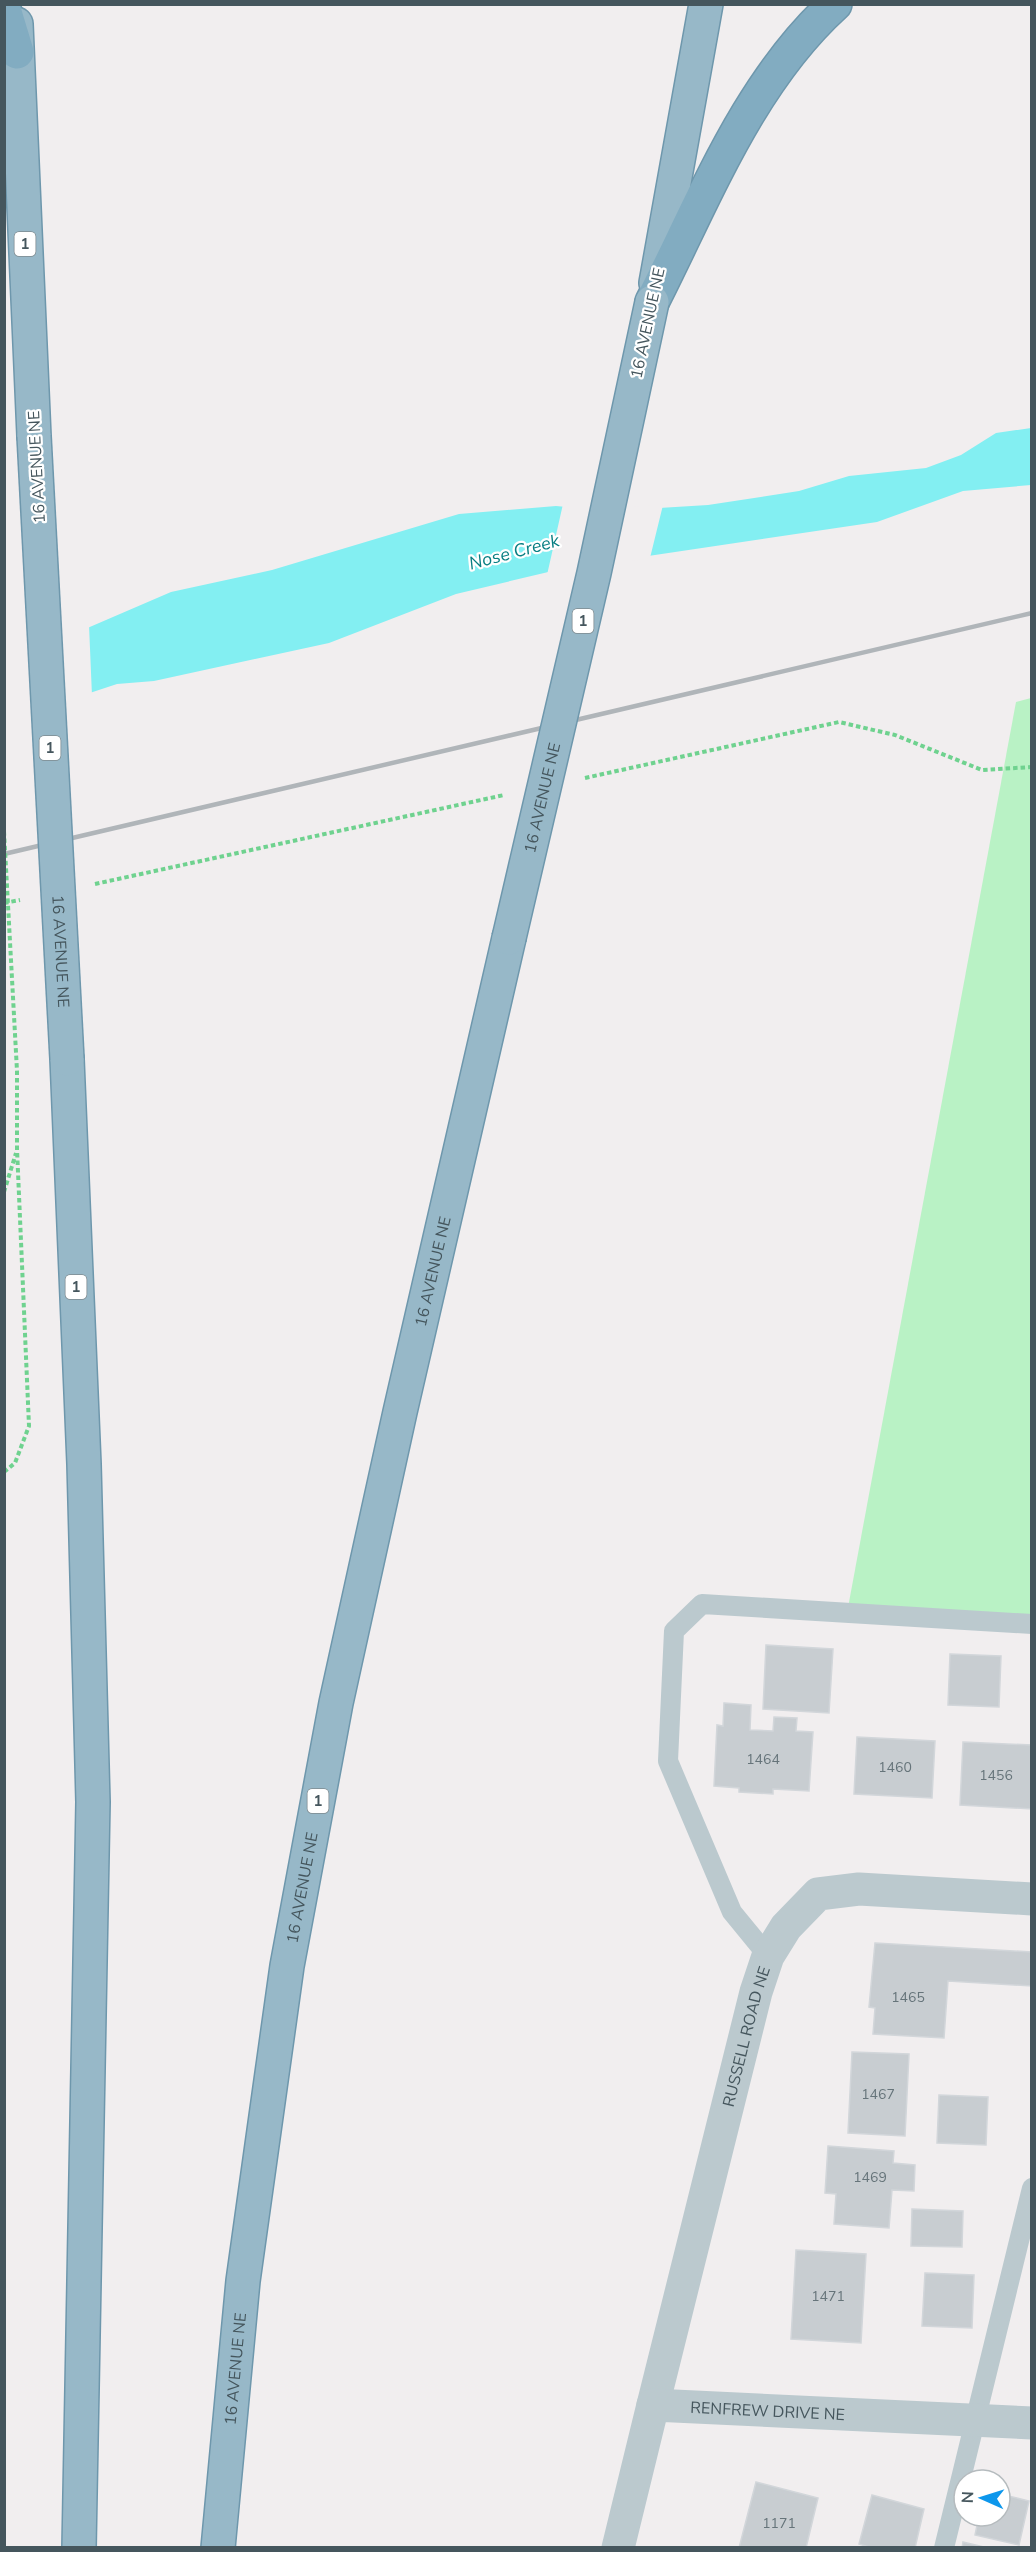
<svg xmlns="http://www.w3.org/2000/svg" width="1036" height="2552" font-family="'Nunito Sans',sans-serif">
<rect width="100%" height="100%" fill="#f1eeef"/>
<!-- green -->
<path fill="#b9f2c5" d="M1031,698V1624L847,1613L1016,702Z"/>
<!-- water -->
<path fill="#83eff2" d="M1031,428V485L963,491L877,522L561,569L456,594L329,643L154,681L117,684L5,721L41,648L171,592L272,570L459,514L556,506L610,511L708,505L799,491L849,476L926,468L961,455L996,433Z"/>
<!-- pier -->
<path fill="#f1eeef" d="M563,504L610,508L663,505L650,558L547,575Z
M89,625L92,696L4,724V655L40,646Z"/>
<!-- building -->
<path fill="#c8cdd1" stroke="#d2d6da" stroke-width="1.5" d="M766,1645L833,1649L829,1713L763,1709Z
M950,1654L1001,1656L999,1707L948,1705Z
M724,1703L751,1705L750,1730L773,1731L774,1717L797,1718L796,1731L813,1732L809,1791L773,1789V1794L739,1792V1788L714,1786L717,1725L723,1726Z
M857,1737L935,1741L932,1798L854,1794Z
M963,1742L1032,1745V1809L960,1805Z
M875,1943L1032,1952V1986L948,1981L944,2038L873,2034L875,2008L869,2007Z
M852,2052L909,2054L905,2136L848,2133Z
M939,2095L988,2097L986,2145L937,2143Z
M828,2146L894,2151L893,2163L915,2165L914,2191L892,2190L889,2228L834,2224L836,2194L825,2193Z
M912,2209L963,2211L962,2247L911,2246Z
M796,2250L866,2254L861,2343L791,2339Z
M925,2273L974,2275L972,2328L922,2326Z
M756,2482L818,2498L806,2548H739Z
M1000,2494L1029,2501L1019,2545L975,2535L979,2516H1000Z
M872,2495L924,2509L915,2548H872L859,2544Z
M963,2542L988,2548H962Z"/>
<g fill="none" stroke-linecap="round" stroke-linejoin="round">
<defs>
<g id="trunk">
<path d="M16,24L34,436"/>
<path d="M656,283L706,4"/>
<path d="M67,1059L84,1464L93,1802L79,2548"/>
<path id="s3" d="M218,2548L243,2281L287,1966L336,1703L400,1412L509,938"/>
</g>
<path id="motorway" d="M4,9L17,52
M652,302C704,200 748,83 835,4"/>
</defs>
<!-- trunk casing -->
<use href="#trunk" stroke="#6e97ac" stroke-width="36"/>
<!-- motorway casing -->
<use href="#motorway" stroke="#6e97ac" stroke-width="36"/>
<!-- path -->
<path stroke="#6fd28f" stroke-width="4" stroke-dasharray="4.5 3" stroke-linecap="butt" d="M585,778L839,722L895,735L982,770L1032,767
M95,884L504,795
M4,903L20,900
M4,1192L16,1153
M4,1472L15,1463L29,1426L17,1149V1071"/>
<!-- service -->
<path stroke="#bbc9ce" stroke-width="20" d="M768,1956L732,1912L668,1761L674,1631L702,1604L1032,1624
M944,2548L1032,2188"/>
<!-- minor -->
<g stroke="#bbc9ce" stroke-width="33">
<path id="s1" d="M653,2405L756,1992L768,1956L786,1927L818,1894L859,1889L1032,1899"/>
<path id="s2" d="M618,2548L653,2405L1032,2423"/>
</g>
<!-- trunk -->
<use href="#trunk" stroke="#97b8c8" stroke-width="33"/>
<!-- motorway -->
<use href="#motorway" stroke="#82acc1" stroke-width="33"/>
<!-- rail -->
<path stroke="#b0b5b9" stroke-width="4.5" d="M4,854L1032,613"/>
<defs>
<g id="trunk-bridge">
<path id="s4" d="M34,436L67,1059"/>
<path id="s5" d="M509,938L594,573L652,302"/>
</g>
</defs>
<!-- trunk-bridge casing -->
<use href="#trunk-bridge" stroke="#6e97ac" stroke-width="36" stroke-linecap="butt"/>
<!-- path-bridge -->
<path stroke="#6fd28f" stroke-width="4" stroke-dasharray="4.5 3" stroke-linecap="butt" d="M4,831L17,1071"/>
<!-- trunk-bridge -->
<use href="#trunk-bridge" stroke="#97b8c8" stroke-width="33"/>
</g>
<g text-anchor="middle" stroke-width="4.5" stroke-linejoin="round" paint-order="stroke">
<!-- number labels -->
<g font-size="14" fill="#66747a">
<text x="763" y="1764">1464</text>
<text x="895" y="1772">1460</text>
<text x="996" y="1780">1456</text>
<text x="908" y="2002">1465</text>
<text x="878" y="2099">1467</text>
<text x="870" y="2182">1469</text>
<text x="828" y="2301">1471</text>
<text x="779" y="2528">1171</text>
</g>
<!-- shield labels -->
<g fill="#fff" stroke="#7d898e" stroke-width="1.5">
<rect x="14.5" y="232" width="21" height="24" rx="4.5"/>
<rect x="572.5" y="609" width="21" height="24" rx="4.5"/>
<rect x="39.5" y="736" width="21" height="24" rx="4.5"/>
<rect x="65.5" y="1275" width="21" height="24" rx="4.5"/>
<rect x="307.5" y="1789" width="21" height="24" rx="4.5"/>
</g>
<g font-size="15" font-weight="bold" fill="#45565d">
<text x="25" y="249">1</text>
<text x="583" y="626">1</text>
<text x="50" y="753">1</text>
<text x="76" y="1292">1</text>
<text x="318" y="1806">1</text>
</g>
<!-- street labels -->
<g font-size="16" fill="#45565d" stroke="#fff">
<text transform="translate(647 323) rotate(-78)" y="6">16 AVENUE NE</text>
<text transform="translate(36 467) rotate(-93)" y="6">16 AVENUE NE</text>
<text dy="6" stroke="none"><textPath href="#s5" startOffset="144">16 AVENUE NE</textPath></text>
<text dy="6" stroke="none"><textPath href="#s4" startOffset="516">16 AVENUE NE</textPath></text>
<text dy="6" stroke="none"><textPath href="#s3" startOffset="1296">16 AVENUE NE</textPath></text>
<text dy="6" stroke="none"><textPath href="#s3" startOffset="666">16 AVENUE NE</textPath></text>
<text dy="6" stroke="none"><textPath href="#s1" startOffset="380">RUSSELL ROAD NE</textPath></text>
<text dy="6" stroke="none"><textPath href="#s3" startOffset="180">16 AVENUE NE</textPath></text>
<text dy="6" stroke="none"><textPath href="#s2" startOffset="262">RENFREW DRIVE NE</textPath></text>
</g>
<!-- water labels -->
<g font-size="18" font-style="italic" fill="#077e82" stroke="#fff">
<text transform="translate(514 552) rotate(-15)" y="6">Nose Creek</text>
</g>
</g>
<!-- border -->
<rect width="1036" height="2552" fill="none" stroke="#45565d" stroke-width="12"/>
<!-- north arrow -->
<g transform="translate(982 2498) rotate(273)"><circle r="28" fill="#ffffff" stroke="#b5bbbe" stroke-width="1.5"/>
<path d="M0-4.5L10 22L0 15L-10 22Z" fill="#0d97ec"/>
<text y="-9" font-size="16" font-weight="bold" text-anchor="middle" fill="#45565d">N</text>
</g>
</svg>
